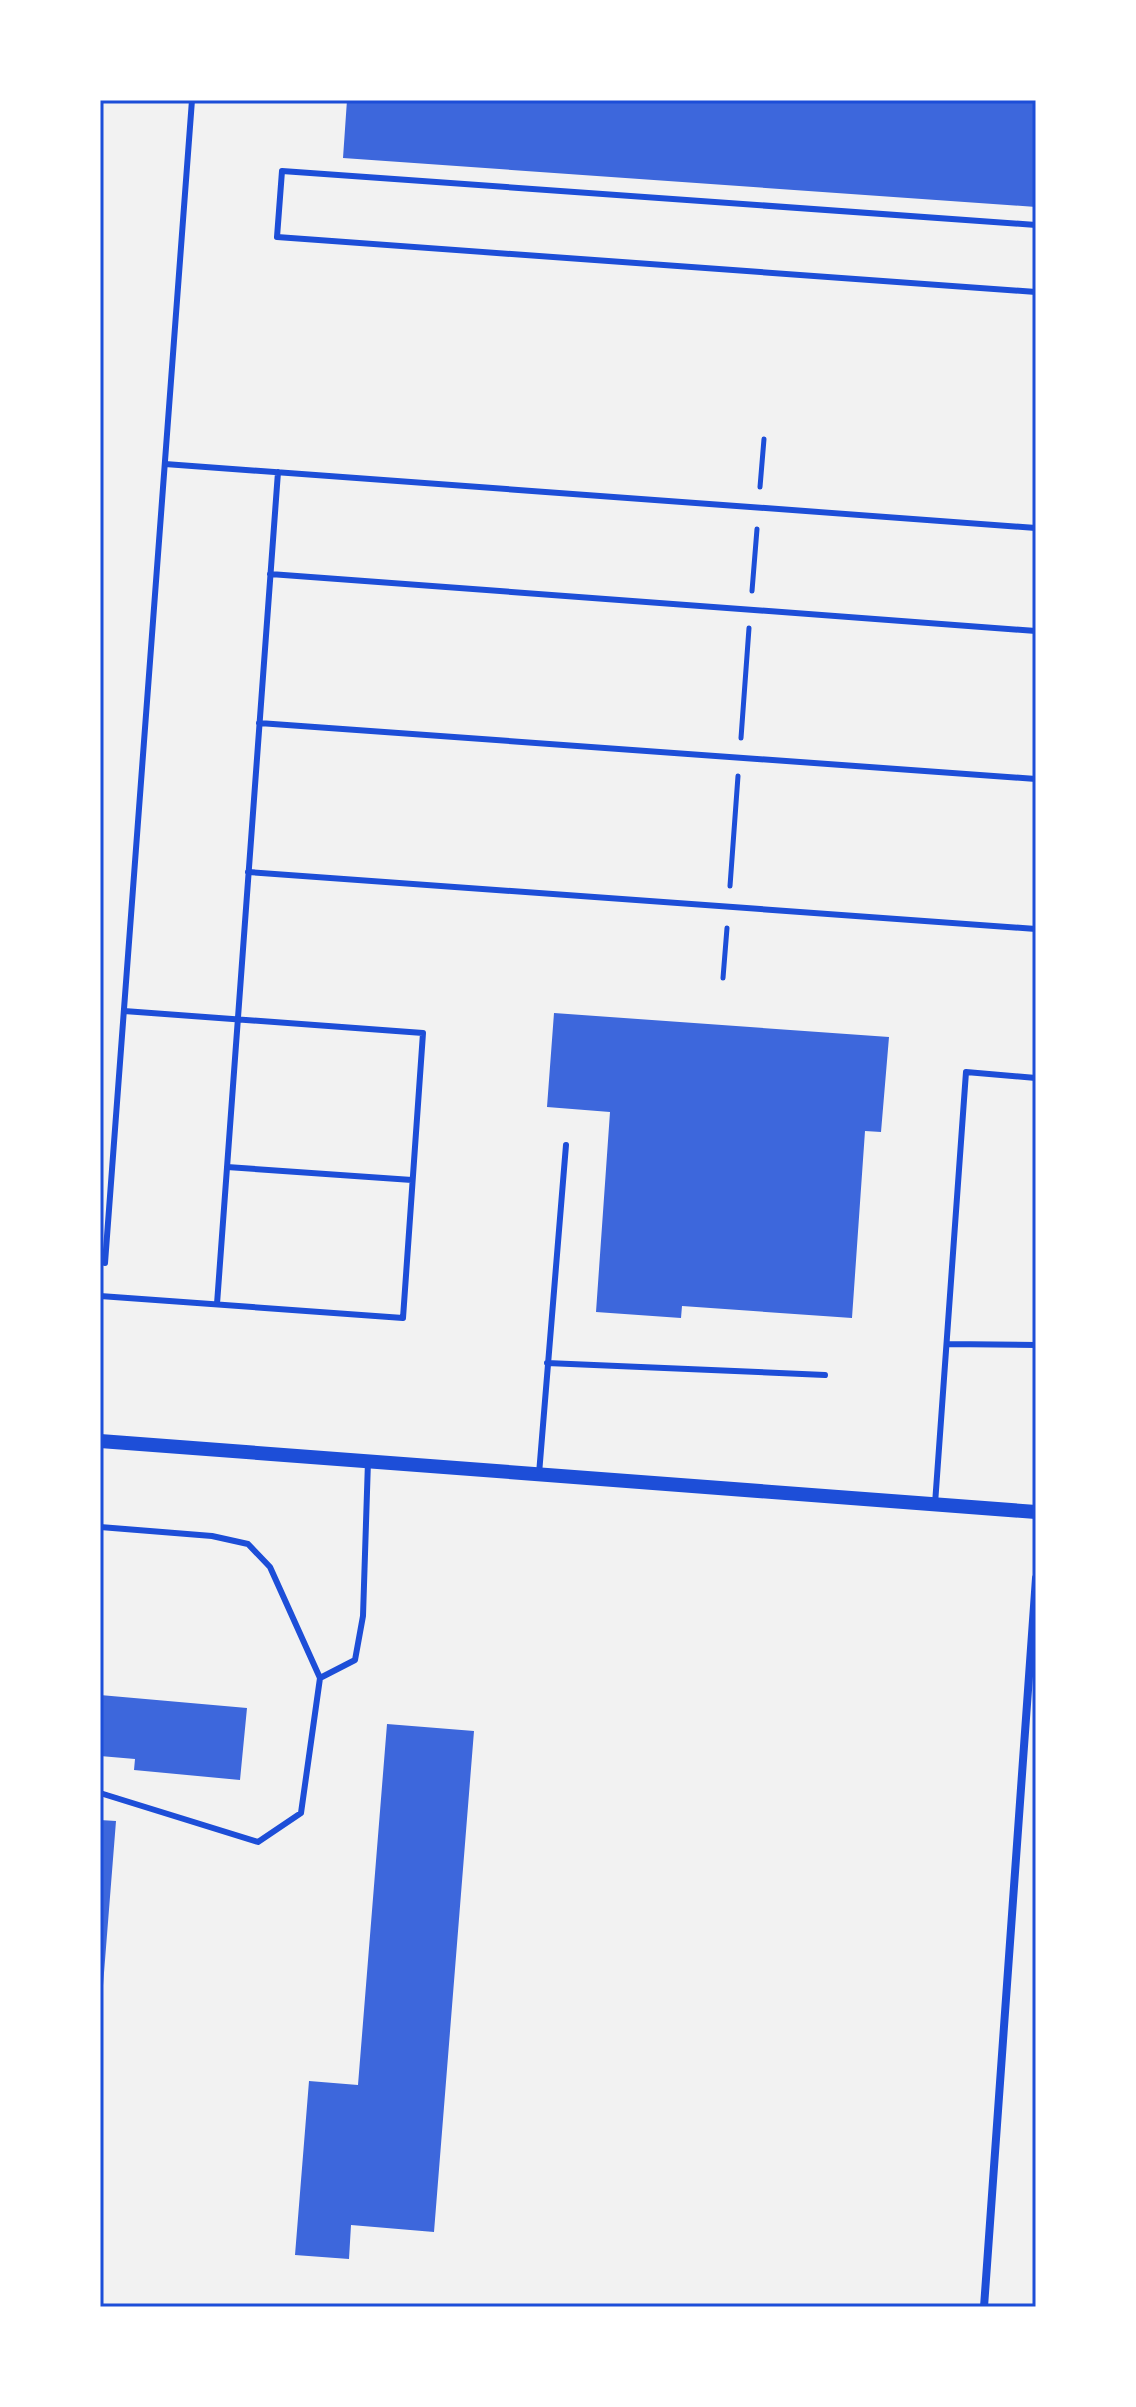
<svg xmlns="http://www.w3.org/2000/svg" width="1136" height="2407" font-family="Manrope,sans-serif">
<rect width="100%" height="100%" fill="#f2f2f2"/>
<!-- building -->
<path fill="#3d67dc" d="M347,100H1036V207L343,158Z
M554,1013L889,1037L881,1132L865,1131L852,1318L682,1306L681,1318L596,1312L610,1112L547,1107Z
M100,1695L247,1708L240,1780L134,1770L135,1759L100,1756Z
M387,1724L474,1731L434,2232L351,2225L349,2259L295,2255L309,2081L358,2085Z
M100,1820L116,1821L102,1998H100Z"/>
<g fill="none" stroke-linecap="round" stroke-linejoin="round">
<!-- path -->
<path stroke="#1d4ed8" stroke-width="5" d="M760,487L764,439
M752,591L757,529
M741,738L749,628
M730,886L738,776
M723,978L727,928"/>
<!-- service -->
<path stroke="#1d4ed8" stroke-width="6" d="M1036,225L282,171L277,237L1036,292
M165,464L1036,528
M270,574L1036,631
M259,723L1036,779
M248,872L1036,929
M227,1167L412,1180
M105,1263L192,100
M100,1296L403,1318L423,1033L124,1011
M217,1304L278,472
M947,1344L1036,1345
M547,1363L825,1375
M539,1474L566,1145
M935,1504L966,1072L1036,1078
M100,1527L212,1536L248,1544L270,1567L320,1678L355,1660L363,1616L368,1461
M100,1793L258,1842L301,1813L320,1678"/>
<!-- minor -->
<path stroke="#1d4ed8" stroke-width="8" d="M984,2307L1036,1578"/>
<!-- tertiary -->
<path stroke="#1d4ed8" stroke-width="14" d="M100,1441L1036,1512"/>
</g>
<!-- border -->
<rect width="1136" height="2407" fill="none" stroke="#ffffff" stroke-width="204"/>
<rect x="102" y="102" width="932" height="2203" fill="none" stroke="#1d4ed8" stroke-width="3"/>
</svg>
